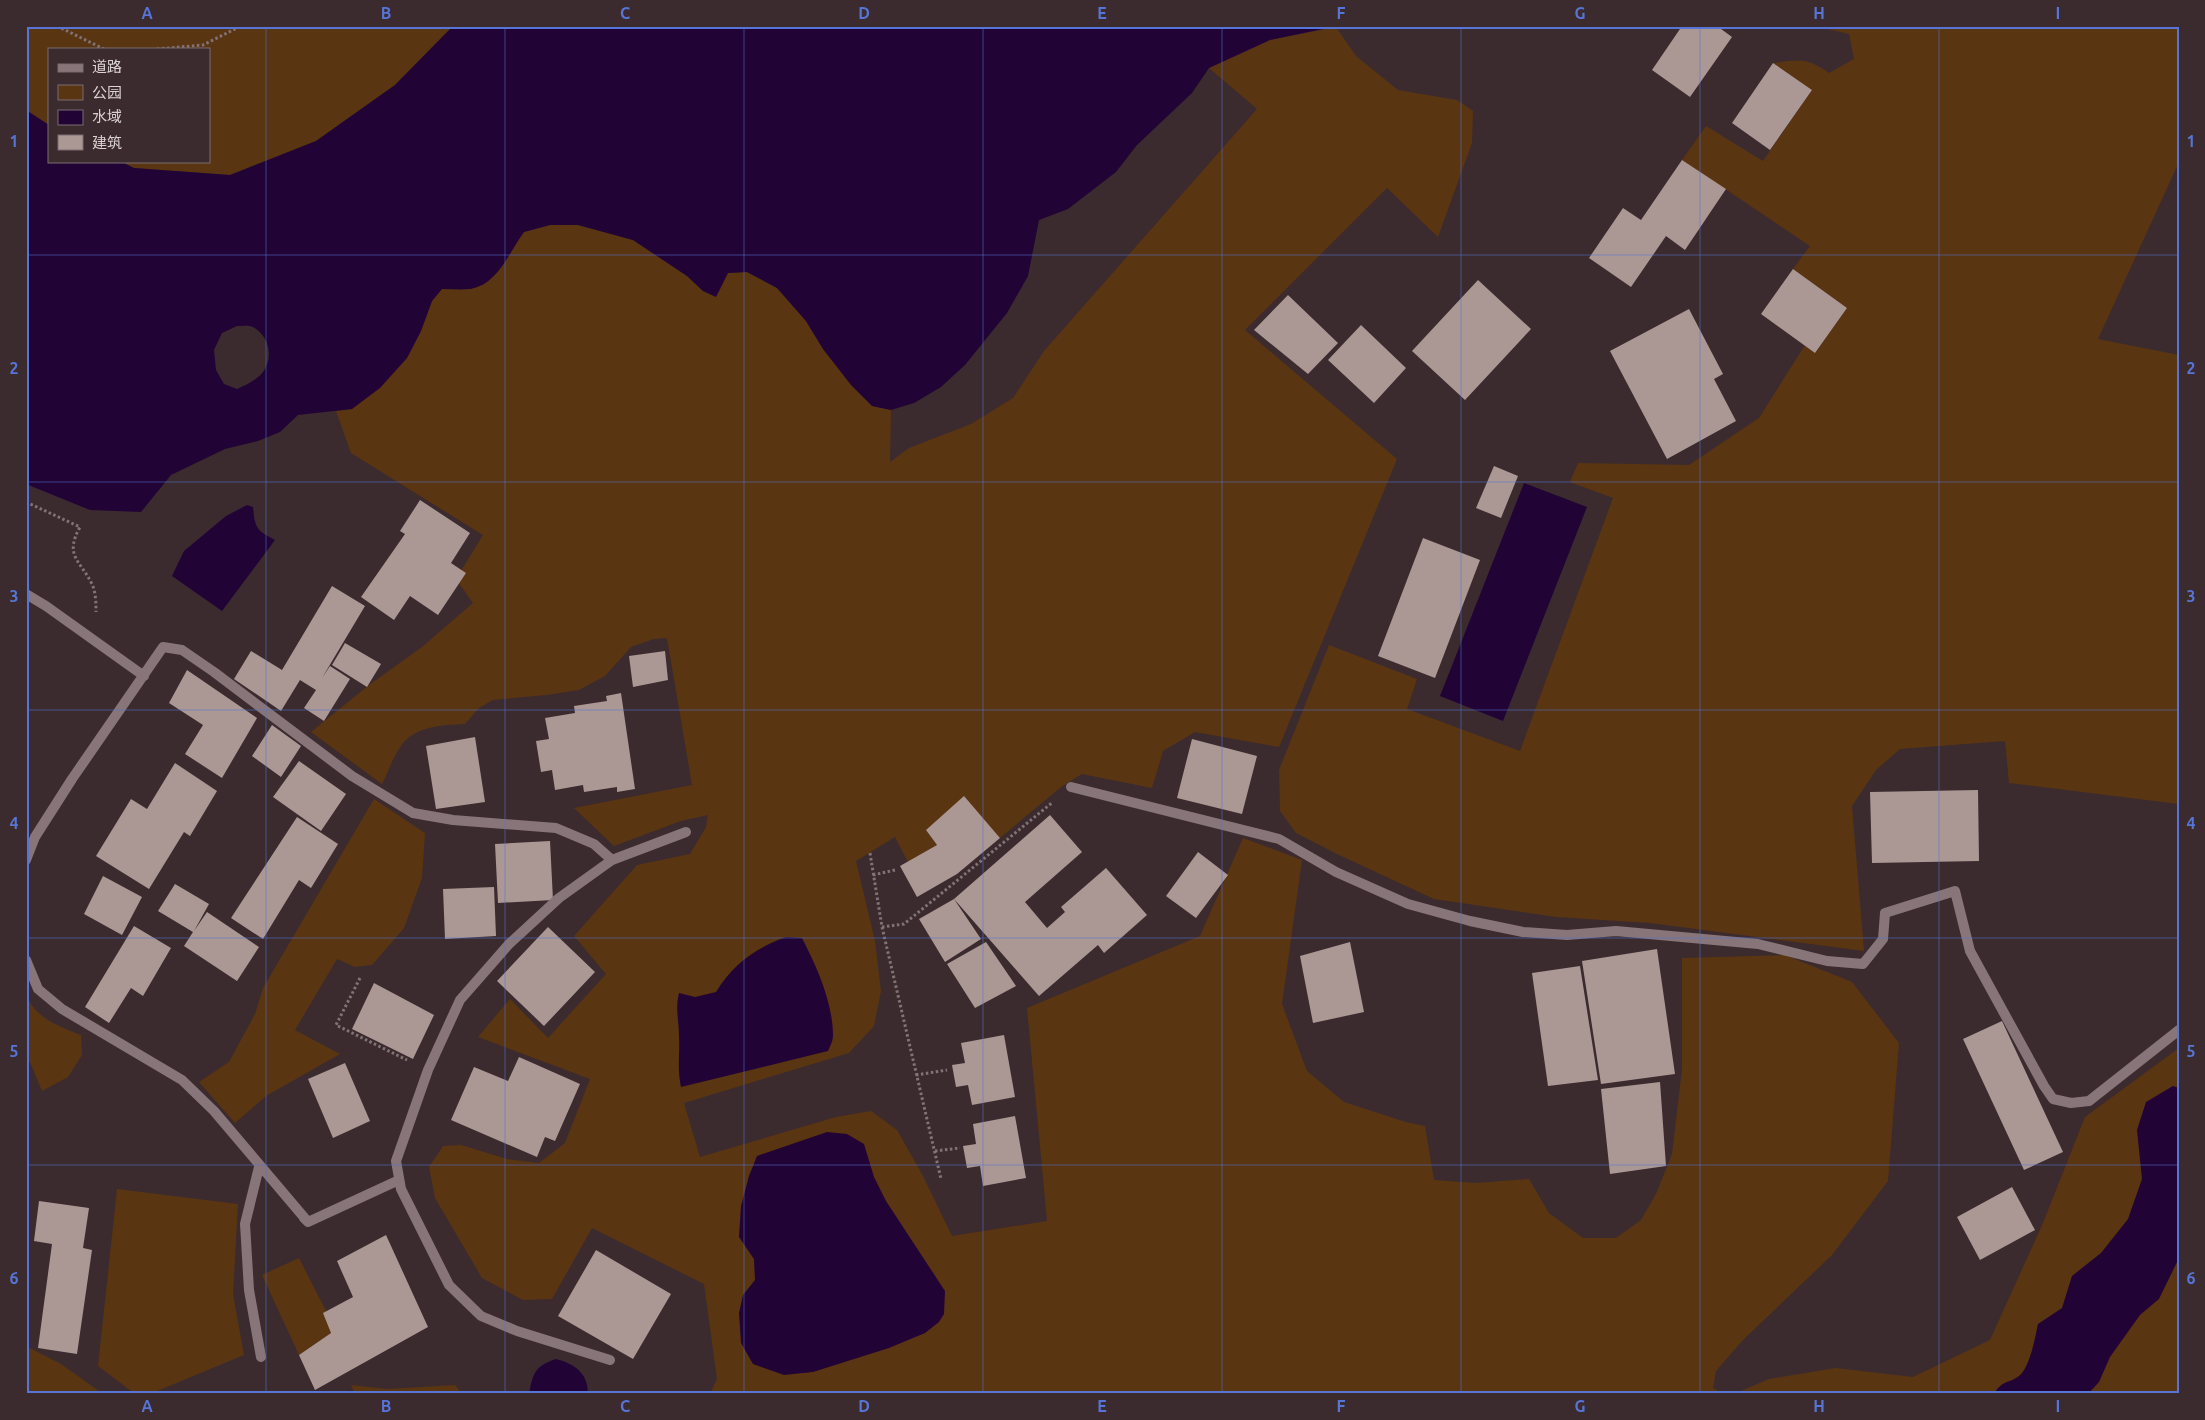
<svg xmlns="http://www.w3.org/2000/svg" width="2205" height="1420" font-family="Ubuntu,'Noto Sans SC',sans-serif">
<rect width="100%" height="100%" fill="#3b2b2f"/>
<!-- green -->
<path fill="#5a3511" d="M26,26H453L395,85L316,141L230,175L134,168L120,161H209V49H49V125L26,110Z
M1815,26H2179V162L2098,339L2179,355V804L2009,783L2005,741L1900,749L1876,770L1852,806L1864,951L1650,923L1556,917L1434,899L1337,854L1296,833L1280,811L1279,770L1329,645L1417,679L1407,709L1520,751L1613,498L1570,482L1578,463L1689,465L1759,418L1805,345L1816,352L1847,308L1793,269L1810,246L1682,160L1706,126L1763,161L1812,90L1773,63C1800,60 1806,57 1829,73L1854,59L1849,34Z
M1336,27L1356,56L1398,90L1457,100L1473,111L1472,143L1438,237L1387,188L1245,330L1397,459L1279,747L1195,732L1163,751L1152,788L1082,774L1061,787L1000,838L964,797L926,830L937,845L908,862L895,837L856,861L875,941L881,991L874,1026L849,1053L684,1103L700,1157L836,1117L871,1111L897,1130L923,1176L952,1236L1047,1221L1027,1008L1200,936L1243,838L1302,860L1282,1004L1307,1071L1344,1102L1406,1122L1425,1126L1434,1180L1475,1183L1529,1179L1549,1213L1583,1238H1616L1641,1220L1656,1194L1672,1154L1682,1069V958L1785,955L1852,982L1899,1043L1888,1181L1832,1255L1743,1340L1716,1371L1713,1388L1724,1394H710L717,1379L704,1284L592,1228L552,1299L523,1300L482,1278L435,1198L429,1167L443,1146L461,1145L507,1159L539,1163L565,1143L590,1079L478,1037L510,999L548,1038L606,974L574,936L637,865L690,854L706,827L708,815L681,821L614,846L574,808L692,785L667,638L654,639L631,647L605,676L579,690L547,695L493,700L479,708L465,724C442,725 412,726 399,749C392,759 388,773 382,784L311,732L369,685L422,647L473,603L456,579L483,535L351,453L336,411L352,409L407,358L421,331L432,301L442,289H471L513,248L524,232L550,225H578L633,240L687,276L703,291L716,296L728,273L747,272L777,288L806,321L823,349L872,406L891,410L890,462L909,448L971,424L1013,398L1044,351L1257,109L1209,68L1270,40Z
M374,799L425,833L422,878L404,928L372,965L355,967L337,959L295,1030L340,1054L266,1096L235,1123L199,1082L229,1062L255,1014L263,988Z
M26,995C36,1018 58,1026 81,1035L82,1055L68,1077L42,1091L30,1062L26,1063Z
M2179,1048V1394H1734L1769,1379L1836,1368L1913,1377L1990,1340L2043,1223L2085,1117Z
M117,1189L238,1204L233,1294L244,1355L150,1394H135L98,1366Z
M299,1258L326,1311L331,1333L299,1355L262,1275Z
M26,1346L61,1364L103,1394H29L26,1391Z
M351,1385L388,1389L455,1385L462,1394H355Z"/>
<!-- water -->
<path fill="#220336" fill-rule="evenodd" d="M453,26H1337L1270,40L1209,68L1192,93L1137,145L1116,172L1068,209L1039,220L1028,276L1007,313L965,365L941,387L914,403L891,410L872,406L851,385L823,349L806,321L777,288L747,272L728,273L716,297L703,291L687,276L633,240L578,225H550L524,232C509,252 498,285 470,289C461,290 451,289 442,289L432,301L421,331L407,358L380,388L352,409L298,415L280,432L258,441L225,449L171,475L141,512L90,510L26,484V110L49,125V161H120L134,168L230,175L316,141L395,85ZM237,326C242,326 249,325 253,327C269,336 274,357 263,372C257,380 246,385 237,389L224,384L216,370L214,350L222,333Z
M1524,483L1587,507L1503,721L1440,696Z
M247,505L253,507C255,528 256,530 275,540L222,611L172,576L184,551L226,516Z
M786,937L802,938C817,967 833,1003 833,1036C833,1041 830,1046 828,1051L681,1087C677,1068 680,1055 679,1036C679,1021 675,1009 679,993L695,997L716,992C734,963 754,949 786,937Z
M2173,1086L2179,1088V1258L2159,1299L2140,1315L2110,1357L2099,1382L2088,1394H1994C2002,1380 2008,1384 2019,1376C2030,1367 2035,1338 2038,1324L2062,1308L2072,1276L2101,1253L2128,1219L2142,1179L2137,1130L2146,1102Z
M827,1132L847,1134L864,1144L874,1177L886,1201L945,1291L944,1314L939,1322L925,1333L889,1348L813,1372L784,1375L753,1364L741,1343L739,1313L743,1295L755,1280L754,1259L739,1237L741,1206L749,1176L757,1156Z
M556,1359C575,1364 588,1373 588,1394H529C533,1373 535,1366 556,1359Z"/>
<!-- building -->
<path fill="#ab9894" d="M1682,26H1717L1732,37L1690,97L1652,70Z
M1773,63L1812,90L1770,150L1732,123Z
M1682,160L1726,189L1685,250L1666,236L1631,287L1589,258L1623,208L1641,220Z
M1793,269L1847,308L1815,353L1761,314Z
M1478,280L1531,329L1465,400L1412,351Z
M1288,295L1338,343L1308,374L1254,330Z
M1689,309L1723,374L1714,379L1736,421L1667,459L1610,351Z
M1361,325L1406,368L1374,403L1328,360Z
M1494,466L1518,476L1501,518L1476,508Z
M420,500L470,533L451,563L466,573L438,615L410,596L394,620L361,597L405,534L400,531Z
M1423,538L1480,560L1435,678L1378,656Z
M332,586L365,606L322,678L330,666L350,679L324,721L304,708L316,690L300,680L281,711L234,679L251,651L282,670Z
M345,643L381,664L367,687L332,665Z
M665,651L668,680L633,687L629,656Z
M187,670L257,718L222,778L185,754L203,725L169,703Z
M621,693L635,789L617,792V787L584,792L583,785L555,790L552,770L541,772L536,741L549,739L545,718L575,713L574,706L607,701L606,696Z
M272,725L301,746L281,777L252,756Z
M475,737L485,802L436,809L426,746Z
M1192,739L1257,756L1242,814L1177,798Z
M299,761L346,794L321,831L273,797Z
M175,763L217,791L190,836L184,832L149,889L96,856L131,799L147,809Z
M1978,790L1979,861L1872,863L1870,792Z
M964,796L1000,838L957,874L917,897L900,866L937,845L926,830Z
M1050,815L1082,852L1025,902L1047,928L1065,912L1061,907L1106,868L1147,915L1104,953L1098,945L1039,996L954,899L981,939L945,962L919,919L954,899Z
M297,817L338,844L311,888L299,880L263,939L231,918Z
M550,841L553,900L498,903L495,844Z
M1198,852L1228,875L1196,918L1166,896Z
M103,876L142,897L122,935L84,914Z
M175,884L209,904L194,931L207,912L259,947L237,981L184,946L193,932L158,911Z
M494,887L496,936L445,939L443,889Z
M134,926L171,948L143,996L131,988L109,1023L85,1007Z
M548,927L595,972L544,1026L497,981Z
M986,942L1016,986L975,1008L947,964Z
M1350,942L1364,1012L1313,1023L1300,956Z
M1657,949L1675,1074L1601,1084L1582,961Z
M1580,966L1598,1080L1548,1086L1532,973Z
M374,983L434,1015L413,1059L352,1029Z
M2002,1021L2063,1152L2024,1170L1963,1039Z
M1004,1035L1015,1097L972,1105L968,1085L956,1087L952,1065L965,1063L961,1043Z
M519,1057L580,1084L555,1141L545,1137L537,1157L451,1120L474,1067L508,1081Z
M345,1063L370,1121L333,1138L308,1079Z
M1660,1082L1666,1166L1610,1174L1601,1089Z
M1015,1116L1026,1178L983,1186L980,1166L967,1168L963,1146L976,1144L973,1124Z
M2012,1187L2035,1230L1980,1260L1957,1217Z
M39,1201L89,1208L83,1248L92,1250L77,1354L38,1348L52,1244L34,1241Z
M386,1235L428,1327L315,1390L299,1355L331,1333L323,1313L353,1297L337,1261Z
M596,1250L671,1294L633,1359L558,1316Z"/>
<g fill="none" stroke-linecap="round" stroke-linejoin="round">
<!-- path -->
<path stroke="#817376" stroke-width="3" stroke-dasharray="2.5 2.5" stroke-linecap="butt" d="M57,26L104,49
M157,49L203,45L241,26
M26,502L80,527C64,556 80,560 92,584C96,593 96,603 96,612
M870,853L882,927L941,1179
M873,875L895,870
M882,927L904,924L1053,802
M360,978L336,1025L407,1060
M916,1075L947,1070
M935,1151L960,1148"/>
<!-- street -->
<path stroke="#887579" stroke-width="10" d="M26,594L46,606L144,676
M1071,787L1279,839L1336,872L1408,904L1470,921L1523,932L1567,935L1616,931L1758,944L1827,961L1863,964L1883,939L1885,913L1955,891L1970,951L2044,1086L2053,1099L2071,1103L2089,1101L2179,1030
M26,860L35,837L72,779L163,647L182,650L214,672L352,776L413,813L453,820L556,828L594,844L612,860
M26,960L38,989L62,1009L182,1080L214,1111L308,1222
M304,1218L308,1222L399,1180
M261,1357L249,1290L245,1224L259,1167L261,1170
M610,1360L517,1331L481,1316L449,1285L401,1189L396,1161L428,1070L460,1000L509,944L559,898L612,860L686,832"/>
</g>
<!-- grid -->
<path fill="none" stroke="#5675d6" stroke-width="1" stroke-opacity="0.55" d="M266,26V1394M505,26V1394M744,26V1394M983,26V1394M1222,26V1394M1461,26V1394M1700,26V1394M1939,26V1394M26,255H2179M26,482H2179M26,710H2179M26,938H2179M26,1165H2179"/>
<!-- border -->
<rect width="2205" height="1420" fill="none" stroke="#3b2b2f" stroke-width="55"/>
<!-- legend -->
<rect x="48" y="48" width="162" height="115" fill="#3b2b2f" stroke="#7b6d71"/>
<rect x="58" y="64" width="25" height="8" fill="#887579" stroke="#7b6d71"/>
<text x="92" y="72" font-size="15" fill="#dcd1d3">道路</text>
<rect x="58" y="85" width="25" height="15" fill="#5a3511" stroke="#7b6d71"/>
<text x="92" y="98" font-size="15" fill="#dcd1d3">公园</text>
<rect x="58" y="110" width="25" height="15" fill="#220336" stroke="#7b6d71"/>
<text x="92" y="122" font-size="15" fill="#dcd1d3">水域</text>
<rect x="58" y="135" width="25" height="15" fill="#ab9894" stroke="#7b6d71"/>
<text x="92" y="148" font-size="15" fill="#dcd1d3">建筑</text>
<rect x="28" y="28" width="2150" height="1364" fill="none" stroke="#5675d6" stroke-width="2"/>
<g font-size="16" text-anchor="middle" font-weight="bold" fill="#5675d6">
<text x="147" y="19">A</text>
<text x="386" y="19">B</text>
<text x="625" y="19">C</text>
<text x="864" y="19">D</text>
<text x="1102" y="19">E</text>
<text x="1341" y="19">F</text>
<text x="1580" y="19">G</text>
<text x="1819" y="19">H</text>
<text x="2058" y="19">I</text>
<text x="14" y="147">1</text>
<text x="2191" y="147">1</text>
<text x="14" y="374">2</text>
<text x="2191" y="374">2</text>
<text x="14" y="602">3</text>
<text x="2191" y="602">3</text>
<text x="14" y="829">4</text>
<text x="2191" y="829">4</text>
<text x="14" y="1057">5</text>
<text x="2191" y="1057">5</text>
<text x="14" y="1284">6</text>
<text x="2191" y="1284">6</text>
<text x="147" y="1412">A</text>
<text x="386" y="1412">B</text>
<text x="625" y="1412">C</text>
<text x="864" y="1412">D</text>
<text x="1102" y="1412">E</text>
<text x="1341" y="1412">F</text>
<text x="1580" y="1412">G</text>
<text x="1819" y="1412">H</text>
<text x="2058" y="1412">I</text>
</g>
</svg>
